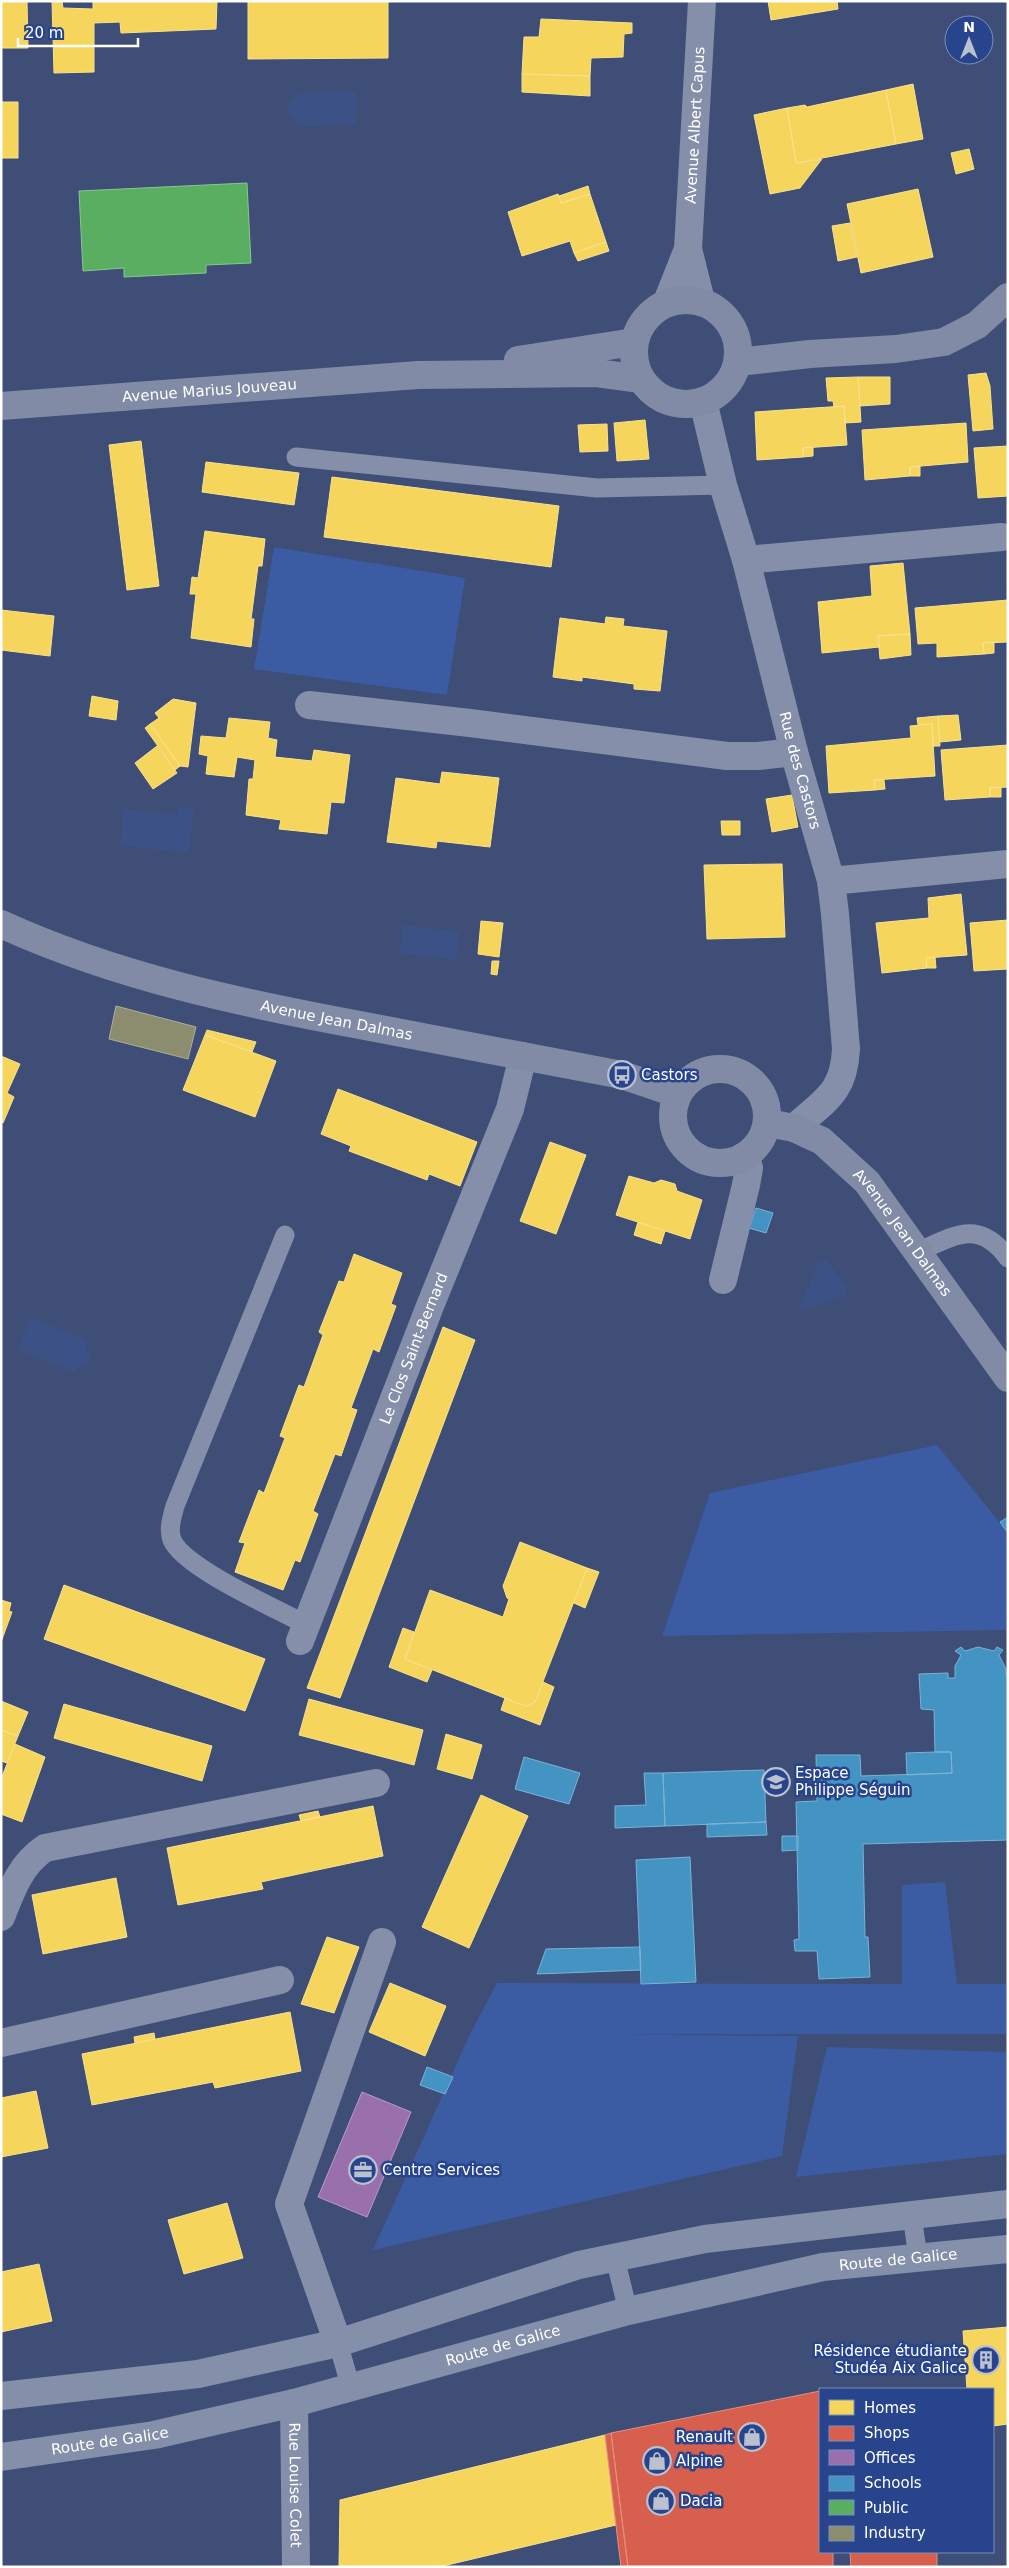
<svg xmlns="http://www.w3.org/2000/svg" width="1009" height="2568" font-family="'DejaVu Sans',sans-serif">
<rect width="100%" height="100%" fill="#3e4e76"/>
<!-- green -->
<path fill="#3b5ba3" d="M274,547L465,578L447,695L254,669Z
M937,1445L1008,1533V1630L662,1636L710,1493Z
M945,1882L957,1984H1008V2034H613L798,2036L782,2156L373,2250L470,2034L497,1983L902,1984V1885Z
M827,2047L1008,2052V2154L796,2177Z"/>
<!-- water -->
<path fill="#3c5286" d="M356,91L357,124L297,127L296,122L287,110L289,103L296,97V93Z
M179,806L194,808L189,853L120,845L124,809L178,815Z
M403,925L459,932L456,960L400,953Z
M827,1260L848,1288L845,1296L804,1310L800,1306L819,1262Z
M31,1317L88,1341L85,1348L90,1353L88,1364L78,1366L75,1373L18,1349Z"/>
<!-- homes -->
<path fill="#f6d55c" stroke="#f9e28d" d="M1,1H27L28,48H1Z
M52,1H62L63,8L93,9V1H217L216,29L121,33L120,22L94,23V72L54,73Z
M248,1H388V58L248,59Z
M768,1H837L838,9L771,20Z
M541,19L632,23V33L624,34L623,57L591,58L590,76L522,74L524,37H539Z
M522,74L590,76V96L522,92Z
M913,84L923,139L896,144L886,90Z
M886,90L896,144L796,163L787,108L805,105L807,107Z
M1,102H18V158H1Z
M787,108L796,163L822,159L800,188L770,194L754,115Z
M969,149L974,169L956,174L951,153Z
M588,186L590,194L561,203L559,196Z
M918,189L933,257L861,273L847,204Z
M558,194L561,203L590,194L606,242L574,253L570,241L522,256L508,212Z
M850,223L857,257L838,261L832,226Z
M606,242L609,251L578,261L574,253Z
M986,373L990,386L993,429L973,431L968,375Z
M858,377H890V404L860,406Z
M858,377L861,422L845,423L844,406L834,407L833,401H828L826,378Z
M844,406L847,445L803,448V457L757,460L755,412Z
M645,420L649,459L617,461L614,423Z
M966,423L968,462L910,467V476L865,480L862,430Z
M607,424L608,451L580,452L578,425Z
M141,441L159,586L127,590L109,445Z
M1008,446V496L978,498L974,448Z
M813,447V456L803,457V448Z
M206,462L299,473L294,505L202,492Z
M920,466V476H910V467Z
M332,477L559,506L551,567L324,537Z
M205,531L265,539L262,566H258L251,619H254L251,647L191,638L196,594H190L192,577L198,578Z
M903,563L910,634L878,636L879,647L822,653L818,602L872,596L870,566Z
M1008,600V642L983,643L984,654L937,657V643L918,644L915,608Z
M1,610L54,616L50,656L1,650Z
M606,617L624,619L623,626L667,631L660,691L634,689V684L582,677V681L553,677L560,618L605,624Z
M910,634L911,655L880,659L878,636Z
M994,642V653L984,654L983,643Z
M92,696L118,701L116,720L89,716Z
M173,699L196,703L188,767L180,766L150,724L159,718L155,713Z
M958,715L961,740L940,742L938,716Z
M938,716L940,746H933L932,724L918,725L917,718Z
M229,718L270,722L268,738L277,740L275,757L312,761L314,750L350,755L344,803L331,802L327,834L279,829L281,820L246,815L249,779H253L255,760L237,757L234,777L206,774L208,756L199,754L201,736L226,738Z
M150,724L180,766L175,770L145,728Z
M932,724L935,776L874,780L875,790L829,793L826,746L911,738L910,726Z
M1008,745V787L990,788V797L945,800L941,750Z
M157,746L177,773L153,789L135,763Z
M442,772L499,778L490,847L437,841L436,848L387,842L396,778L440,784Z
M874,780H884L885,789L875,790Z
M1001,787V797H990V788Z
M792,795L798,827L772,832L766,799Z
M721,821H740V835H722Z
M782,864L785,937L707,939L704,865Z
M961,894L967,955L926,958L927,968L882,973L876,923L929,918L928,898Z
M1008,920V969L974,971L970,923Z
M481,921L503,923L499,957L478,954Z
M935,957L936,968H927L926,958Z
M492,961H499L497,975L491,974Z
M207,1030L256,1042L252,1052L205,1035Z
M205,1035L276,1061L255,1117L183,1090Z
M1,1056L20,1064L7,1093L14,1097L3,1123L1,1122Z
M338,1089L477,1142L460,1186L429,1174L427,1180L349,1151L351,1146L321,1134Z
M550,1142L586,1155L556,1234L520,1221Z
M629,1176L654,1183L661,1180L675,1184L677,1191L702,1200L690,1239L616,1215Z
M638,1222L665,1231L661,1244L634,1235Z
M354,1254L402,1273L391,1304L396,1306L379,1352L373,1349L351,1408L357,1410L341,1456L335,1454L313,1511L318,1514L300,1562L295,1560L283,1590L235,1572L245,1543L239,1542L259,1490L264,1493L285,1438L280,1436L299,1385L304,1387L323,1335L319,1332L339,1281L344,1282Z
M443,1327L475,1340L340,1698L307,1688Z
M520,1542L587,1568L535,1702L525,1706L405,1659L430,1590L503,1617L509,1599L507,1598L503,1586Z
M587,1568L599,1572L585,1608L574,1603Z
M64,1585L265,1659L245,1711L44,1639Z
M1,1600L11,1603L9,1611L12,1612L1,1642Z
M403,1628L414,1632L405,1659L432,1670L427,1682L389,1667Z
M543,1682L554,1687L540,1725L501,1710L505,1698L525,1706L532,1704L536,1700Z
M309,1699L423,1730L414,1765L299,1735Z
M1,1701L28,1712L18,1736L1,1730Z
M64,1704L212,1746L202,1781L54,1738Z
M1,1730L18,1736L7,1763L1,1761Z
M446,1734L482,1745L472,1779L437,1769Z
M15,1744L45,1757L22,1822L1,1814V1779Z
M481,1795L528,1816L469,1948L422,1927Z
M373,1806L383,1856L261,1882L263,1889L178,1905L167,1848Z
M318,1811L320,1817L301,1821L299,1815Z
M116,1878L127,1937L43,1954L32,1895Z
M327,1937L359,1947L334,2013L301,2004Z
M390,1983L446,2006L425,2056L369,2032Z
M290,2012L301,2071L215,2088L213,2082L92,2105L82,2054Z
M154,2033L155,2039L135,2043L134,2037Z
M36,2091L48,2148L1,2157V2098Z
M227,2203L243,2258L184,2274L168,2220Z
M39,2264L52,2321L1,2332V2272Z
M1008,2327V2424L993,2426V2389H967L963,2331Z
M605,2435L616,2525L443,2566L339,2567L340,2500Z"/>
<!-- shops -->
<path fill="#d6604d" stroke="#e29082" d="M820,2391V2552H833V2567H628L611,2433Z
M611,2433L628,2567H621L605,2435Z
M850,2552H937V2567H851Z"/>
<!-- offices -->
<path fill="#9970ab" stroke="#b89bc4" d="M362,2092L411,2112L367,2217L318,2197Z"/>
<!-- schools -->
<path fill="#4393c3" stroke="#7bb3d5" d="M756,1208L773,1213L766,1233L749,1228Z
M1008,1517V1533L1000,1522Z
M961,1647L965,1651L978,1647L994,1651L997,1647L1003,1650L999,1655L1006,1669V1675H1008V1840L863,1844L865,1937H868L870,1977L819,1979L817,1951H795L794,1940L799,1939L796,1802L817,1801L816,1755H860L861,1776L952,1773L951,1752H935L934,1710L921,1709L919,1674L948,1673V1678H955V1666L961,1655L955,1651Z
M935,1752H951L952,1773L907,1775L906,1753Z
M524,1757L580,1773L569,1804L515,1789Z
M764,1770L766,1822L665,1826L663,1773Z
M644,1773H663L665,1826L615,1828V1806L646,1805Z
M766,1822L767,1835L707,1837V1824Z
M782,1836H798V1850L782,1851Z
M690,1857L696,1982L641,1984L636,1860Z
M640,1947L641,1970L537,1974L546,1949Z
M427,2067L453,2077L445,2094L420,2085Z"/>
<!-- public -->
<path fill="#5aae61" stroke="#8cc690" d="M247,183L251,263L206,265V273L124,277V268L83,271L79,191Z"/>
<!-- industry -->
<path fill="#8c8c6e" stroke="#aeae9a" d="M116,1006L196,1027L188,1059L109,1039Z"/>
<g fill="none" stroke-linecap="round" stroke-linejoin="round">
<!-- lane -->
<path stroke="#858fa9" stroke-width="19" d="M296,457L597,488L723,485
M285,1235L175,1506C172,1517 168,1529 172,1540C184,1568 277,1609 307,1625
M918,1252C955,1235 979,1219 1008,1258
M912,2215L918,2258
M615,2258L628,2311
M338,2343L351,2388"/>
<!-- street -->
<g stroke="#858fa9" stroke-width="28">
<path d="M688,249L701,301"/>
<path id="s1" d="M667,302L688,249L702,1"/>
<path id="s2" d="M703,401L723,485L746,560L794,752L831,881L835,914L846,1049C844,1093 825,1100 794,1128"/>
<path d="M746,560L1002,537"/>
<path d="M309,705L470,723L727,756H758L794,752"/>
<path d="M831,881L1008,864"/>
<path d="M723,1280L746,1185L749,1168L745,1156"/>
<path id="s3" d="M300,1641L430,1306L510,1109L523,1056"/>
<path d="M1,1917C12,1889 20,1865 45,1848L376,1783"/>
<path d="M1,2043L280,1980"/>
<path d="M338,2343L289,2204L382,1942"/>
<path id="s4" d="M294,2403L296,2567"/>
</g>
<!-- secondary -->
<g stroke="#818ba6" stroke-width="28">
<circle cx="686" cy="352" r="52"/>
<path d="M518,360L634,342"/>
<path d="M738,362L810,354L896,349L944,342L977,325L1008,297"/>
<path id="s5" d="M1,406L418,375L596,373L641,379"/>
<path id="s6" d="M1,924C117,977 241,1003 365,1026C451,1043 537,1058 622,1075L678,1094"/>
<circle cx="720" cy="1116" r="47"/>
<path id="s7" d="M768,1123L794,1128L822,1141L867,1182L1008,1378"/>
</g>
<!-- primary -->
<g stroke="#848fa9" stroke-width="28">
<path d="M1,2396L198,2374L338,2343L579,2265L705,2239L1008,2204"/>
<path id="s8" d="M1,2457L154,2435L294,2403L628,2311L823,2267L1008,2249"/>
</g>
</g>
<!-- icons -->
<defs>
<symbol id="bus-ring" viewBox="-11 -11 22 22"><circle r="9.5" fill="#27448d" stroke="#bbc1cf" stroke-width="1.5"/><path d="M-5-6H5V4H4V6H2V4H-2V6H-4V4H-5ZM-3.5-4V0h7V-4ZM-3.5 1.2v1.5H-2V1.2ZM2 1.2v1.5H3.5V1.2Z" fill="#bbc1cf"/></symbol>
<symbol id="university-ring" viewBox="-11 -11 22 22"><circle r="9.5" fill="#27448d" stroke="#bbc1cf" stroke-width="1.5"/><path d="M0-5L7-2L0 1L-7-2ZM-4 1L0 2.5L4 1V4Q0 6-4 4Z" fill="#bbc1cf"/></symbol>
<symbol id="office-ring" viewBox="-11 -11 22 22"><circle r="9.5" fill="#27448d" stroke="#bbc1cf" stroke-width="1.5"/><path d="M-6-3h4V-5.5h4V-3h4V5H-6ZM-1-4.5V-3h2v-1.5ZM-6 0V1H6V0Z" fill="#bbc1cf"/></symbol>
<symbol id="building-ring" viewBox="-11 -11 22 22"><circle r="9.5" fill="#27448d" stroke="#bbc1cf" stroke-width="1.5"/><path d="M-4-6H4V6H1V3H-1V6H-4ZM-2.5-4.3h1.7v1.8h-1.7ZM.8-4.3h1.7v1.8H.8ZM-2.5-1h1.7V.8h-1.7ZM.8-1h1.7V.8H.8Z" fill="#bbc1cf"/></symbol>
<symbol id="shop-ring" viewBox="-11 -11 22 22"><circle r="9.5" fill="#27448d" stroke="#bbc1cf" stroke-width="1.5"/><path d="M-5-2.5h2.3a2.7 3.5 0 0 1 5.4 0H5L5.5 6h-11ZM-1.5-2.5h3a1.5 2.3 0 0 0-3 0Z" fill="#bbc1cf"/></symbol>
</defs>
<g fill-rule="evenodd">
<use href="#bus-ring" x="606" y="1059" width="32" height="32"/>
<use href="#university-ring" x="760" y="1766" width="32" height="32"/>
<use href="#office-ring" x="347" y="2154" width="32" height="32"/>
<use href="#building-ring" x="970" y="2344" width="32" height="32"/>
<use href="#shop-ring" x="736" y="2421" width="32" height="32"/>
<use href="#shop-ring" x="641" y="2445" width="32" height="32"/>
<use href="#shop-ring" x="645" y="2485" width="32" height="32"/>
</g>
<g text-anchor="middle" stroke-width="5" stroke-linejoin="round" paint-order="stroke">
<!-- street labels -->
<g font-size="15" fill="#fff" stroke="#27448d">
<text dy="5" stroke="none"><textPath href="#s1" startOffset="181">Avenue Albert Capus</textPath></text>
<text dy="5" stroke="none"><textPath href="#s5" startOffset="209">Avenue Marius Jouveau</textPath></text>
<text dy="5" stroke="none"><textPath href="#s2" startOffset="382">Rue des Castors</textPath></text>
<text dy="5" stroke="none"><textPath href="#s6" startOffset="350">Avenue Jean Dalmas</textPath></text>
<text dy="5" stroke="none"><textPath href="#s7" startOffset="180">Avenue Jean Dalmas</textPath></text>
<text dy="5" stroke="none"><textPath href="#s3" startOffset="314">Le Clos Saint-Bernard</textPath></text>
<text dy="5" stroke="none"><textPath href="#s8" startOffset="920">Route de Galice</textPath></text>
<text dy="5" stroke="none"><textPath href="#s8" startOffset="515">Route de Galice</textPath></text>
<text dy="5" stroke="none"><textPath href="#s8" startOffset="110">Route de Galice</textPath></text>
<text dy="5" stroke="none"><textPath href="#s4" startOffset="82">Rue Louise Colet</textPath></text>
</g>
<!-- poi labels -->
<g font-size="15" fill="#fff" stroke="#27448d" text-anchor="start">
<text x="641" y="1080">Castors</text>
<text x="795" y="1778">Espace<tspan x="795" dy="17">Philippe Séguin</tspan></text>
<text x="382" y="2175">Centre Services</text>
<text x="967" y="2356" text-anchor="end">Résidence étudiante<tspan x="967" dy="17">Studéa Aix Galice</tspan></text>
<text x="733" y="2442" text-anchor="end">Renault</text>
<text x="676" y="2466">Alpine</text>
<text x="680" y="2506">Dacia</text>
</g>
</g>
<!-- border -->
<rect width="1009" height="2568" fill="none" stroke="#ffffff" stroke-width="5"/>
<!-- legend -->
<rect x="819" y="2388" width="175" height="165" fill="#27448d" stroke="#7d8fbb"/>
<rect x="829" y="2400" width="25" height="15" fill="#f6d55c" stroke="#7d8fbb"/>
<text x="864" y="2413" font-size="15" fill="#ffffff">Homes</text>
<rect x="829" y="2426" width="25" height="15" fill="#d6604d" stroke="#7d8fbb"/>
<text x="864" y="2438" font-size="15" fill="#ffffff">Shops</text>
<rect x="829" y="2450" width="25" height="15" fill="#9970ab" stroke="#7d8fbb"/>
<text x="864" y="2463" font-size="15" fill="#ffffff">Offices</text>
<rect x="829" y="2476" width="25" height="15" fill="#4393c3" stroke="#7d8fbb"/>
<text x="864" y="2488" font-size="15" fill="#ffffff">Schools</text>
<rect x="829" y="2500" width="25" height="15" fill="#5aae61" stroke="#7d8fbb"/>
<text x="864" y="2513" font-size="15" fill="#ffffff">Public</text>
<rect x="829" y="2526" width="25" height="15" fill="#8c8c6e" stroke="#7d8fbb"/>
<text x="864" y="2538" font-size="15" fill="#ffffff">Industry</text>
<!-- north arrow -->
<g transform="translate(969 40)"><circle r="24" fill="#27448d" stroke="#7d8fbb"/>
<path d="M0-4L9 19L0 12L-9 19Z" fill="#bbc1cf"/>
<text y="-8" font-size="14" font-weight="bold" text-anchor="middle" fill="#ffffff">N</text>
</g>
<!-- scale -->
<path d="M18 38v8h120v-8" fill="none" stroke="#ffffff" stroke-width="2.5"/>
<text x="25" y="38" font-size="15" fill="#ffffff" stroke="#27448d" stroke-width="4" paint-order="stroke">20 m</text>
</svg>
